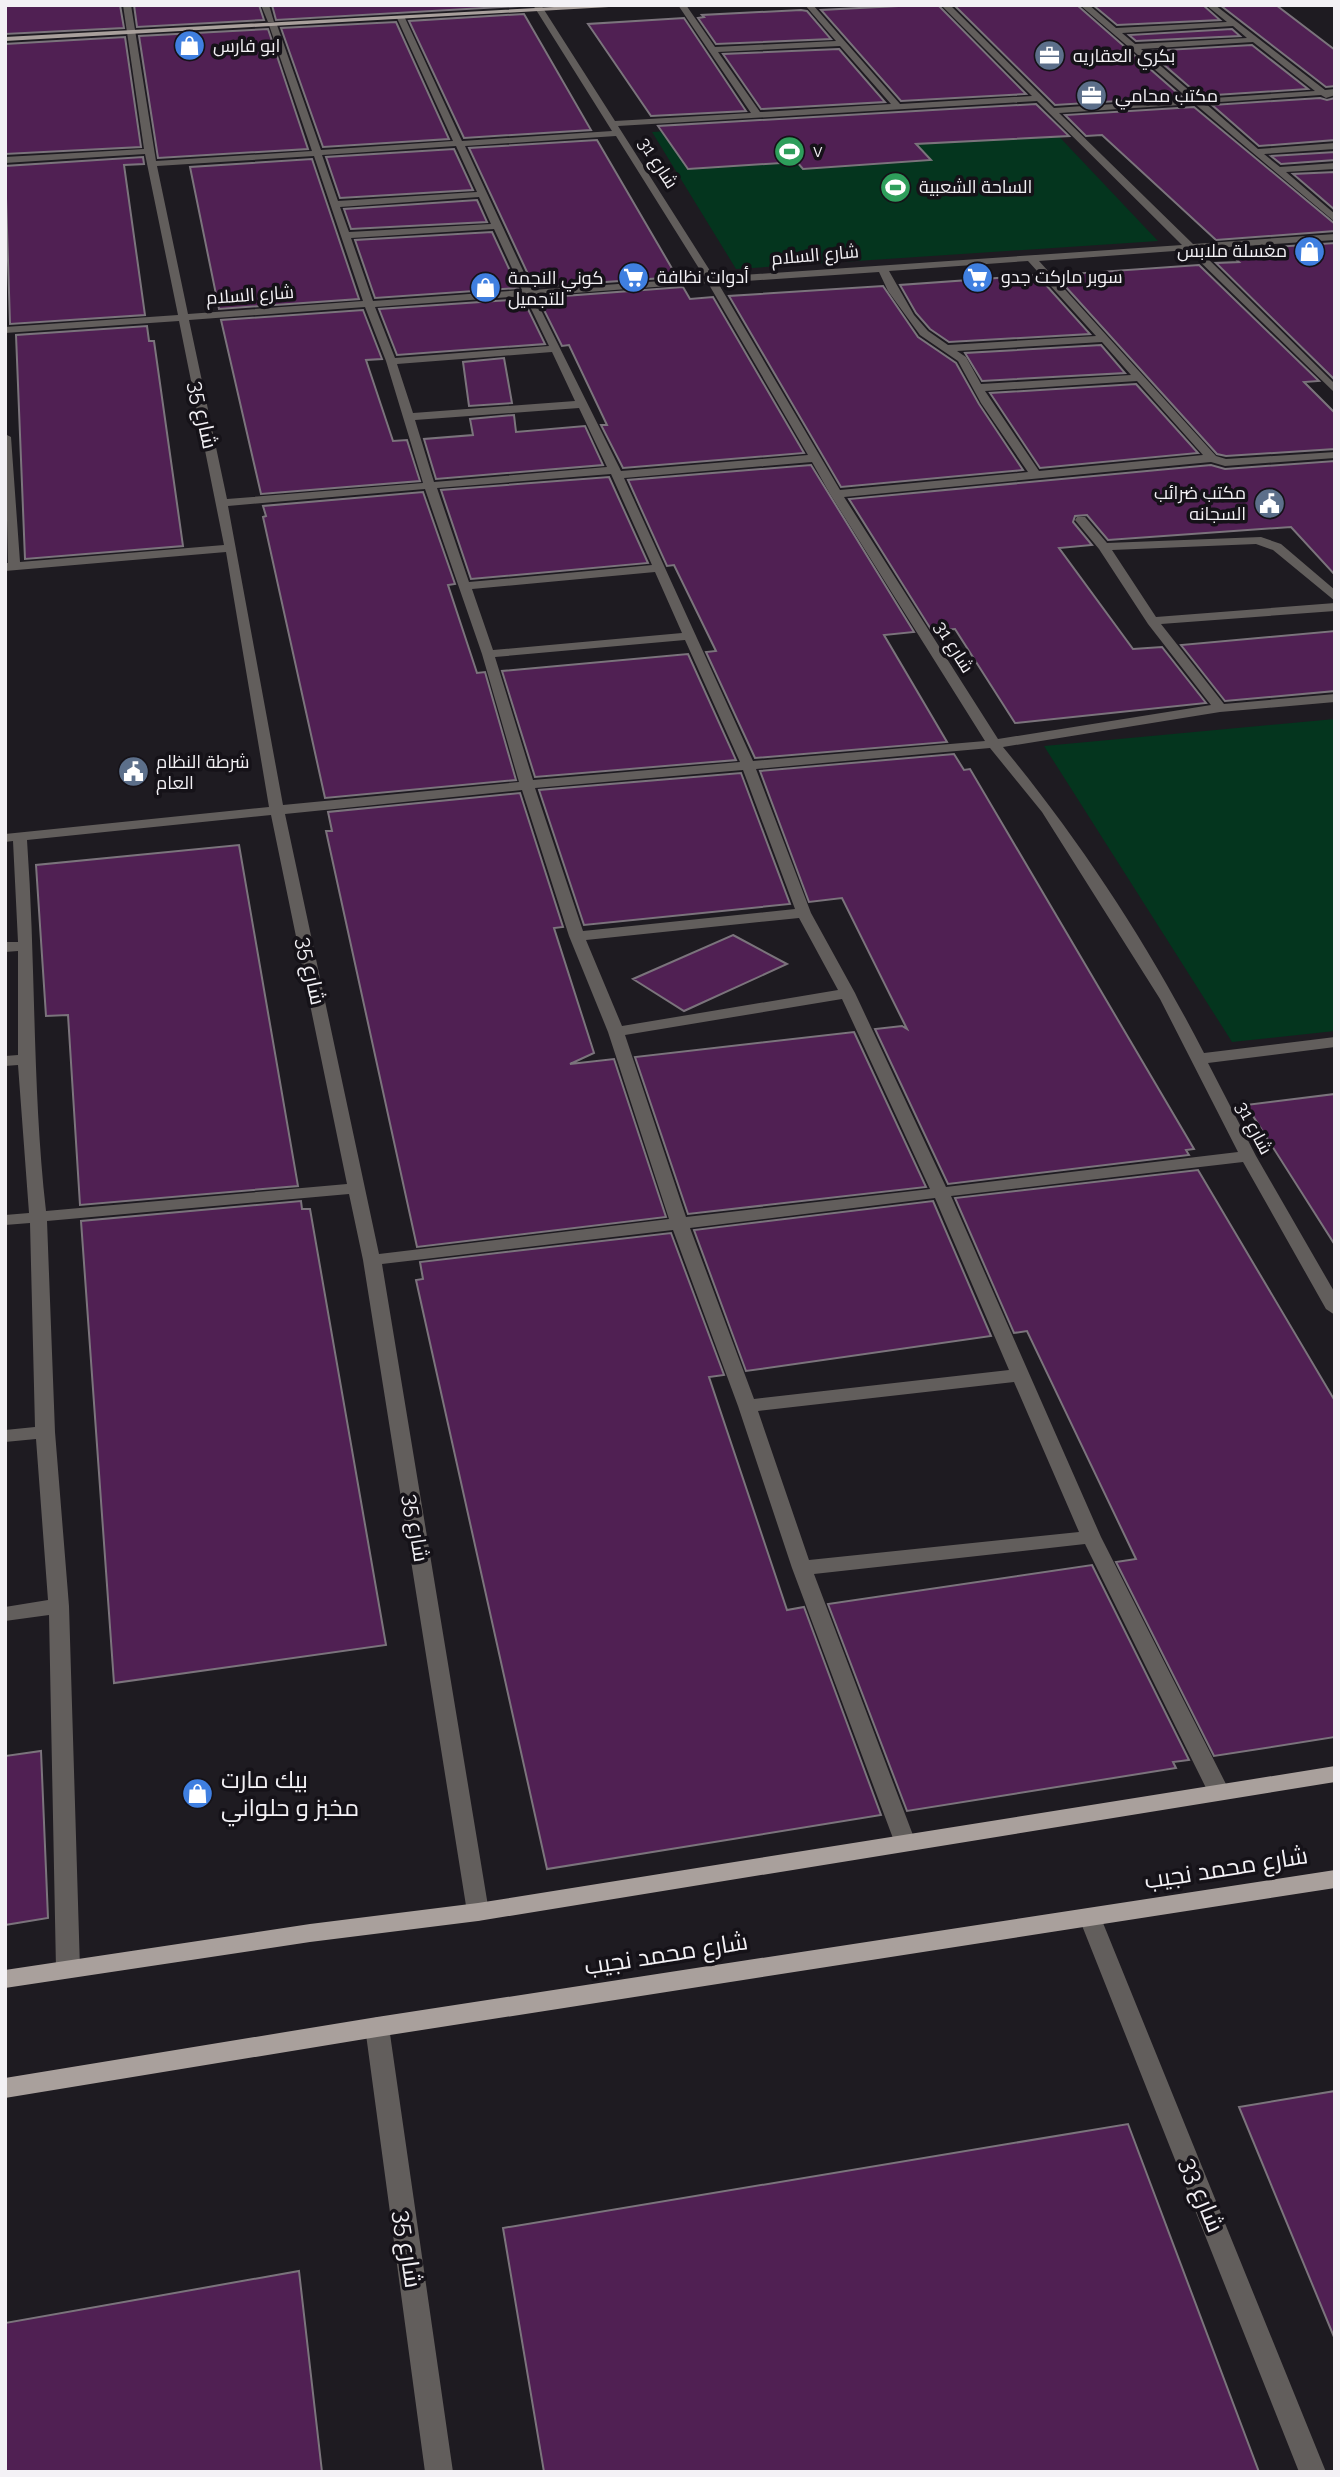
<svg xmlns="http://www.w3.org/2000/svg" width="1340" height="2477" font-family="Raleway,Cairo,sans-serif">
<rect width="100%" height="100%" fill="#1e1b21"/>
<!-- green -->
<path fill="#04351e" d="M1032,108L1158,241L736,269L652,132Z
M1335,719V1031L1232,1042L1044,746Z"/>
<!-- building -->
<path fill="#502053" stroke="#7b747c" stroke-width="2" d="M5,5H120L124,28L5,34Z
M134,5H259L264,20L137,27Z
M272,5H519V6L276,20Z
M918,5H938L1026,94L901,101L821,10Z
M954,5H1077L1182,97L1055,105Z
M1093,5H1203L1220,20L1117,25Z
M1220,5H1276L1335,50V86L1326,87Z
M801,10L807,11L831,39L716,44L698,18L704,17L702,15Z
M524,14L591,130L464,138L409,21Z
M684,18L746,111L651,116L588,24Z
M396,22L449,139L323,147L281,28Z
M268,29L308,149L158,158L139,36Z
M1232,29L1240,36L1136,41L1129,35Z
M125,37L141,147L5,154V44Z
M1252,45L1308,89L1200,96L1148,51Z
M839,49L885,102L761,109L723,54Z
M1320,98L1327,100L1335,98V140L1259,146L1212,105Z
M1036,104L1069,136L916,144L931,160L803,169L797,162L688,169L658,126Z
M1194,107L1335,224V231L1216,240L1102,135L1086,136L1065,115Z
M597,140L677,277L534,287L469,148Z
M454,149L473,190L340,198L326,157Z
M1335,152V160L1281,164L1271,156Z
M143,157L144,164L124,165L145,315L10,324L5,166Z
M312,159L359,299L219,309L190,167Z
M1335,172V210L1293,174Z
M477,200L487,222L351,229L344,209Z
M492,232L518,288L375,298L355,240Z
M1335,243V380L1216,263L1239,262L1226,250Z
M1199,265L1319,381L1304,382L1335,413V449L1226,456L1217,454L1055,275Z
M1037,275L1090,334L949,342L930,329L916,313L900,285Z
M883,286L918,337L956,363L979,404L1023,470L841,487L729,296Z
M683,287L690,299L713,297L804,453L623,468L601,425H607L569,345L562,346L538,298Z
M523,299L545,344L397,355L379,309Z
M363,310L382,359L366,360L393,441L407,440L420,481L261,494L221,320Z
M147,326L149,341H154L183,546L25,559L16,335Z
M1101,345L1125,373L982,381L965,353Z
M504,358L512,403L469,406L463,362Z
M1136,384L1198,453L1040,468L990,393Z
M514,415L516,432L585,426L603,465L436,479L424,439L473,435L470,419Z
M1335,461V575L1291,527L1108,540L1087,515L1075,516L1073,522L1092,545L1059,548L1133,649L1162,647L1206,703L1015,723L955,629L932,631L849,499L1211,465L1225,469Z
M811,465L914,632L884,635L947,742L755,758L706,652L716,651L674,565L667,566L628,480Z
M609,477L648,563L471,579L441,490Z
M423,492L455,584L448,585L477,673L485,672L516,780L325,798L263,517L266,516L263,506Z
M1335,631V691L1225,701L1181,645Z
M688,654L736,760L535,777L502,671Z
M954,754L964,770L970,769L1194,1149L1186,1150L1189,1155L948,1184L875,1029L902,1026L907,1029L842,898L809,902L760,771Z
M741,773L790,904L584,925L539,790Z
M520,793L563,927L554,928L594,1053L570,1064L614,1059L666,1217L417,1247L326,831H332L328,812Z
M239,845L298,1186L80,1205L68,1015L46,1016L36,865Z
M733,935L787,964L684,1011L633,979Z
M854,1032L926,1187L688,1214L635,1057Z
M1335,1094V1245L1246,1105Z
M1198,1170L1335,1401V1737L1214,1756L1116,1562L1136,1559L1027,1331L1014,1333L955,1198Z
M301,1201L302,1209H310L386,1645L114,1683L81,1221Z
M933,1201L991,1336L746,1371L694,1230Z
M671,1233L724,1375L709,1377L787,1610L804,1607L881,1815L547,1869L416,1280L423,1279L420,1262Z
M1092,1565L1189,1760L1173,1762L1176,1768L907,1811L828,1604Z
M41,1751L48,1918L5,1925V1756Z
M1335,2091V2337H1334L1239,2107Z
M1128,2124L1259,2472H544L503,2228Z
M299,2271L322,2472H5V2323Z"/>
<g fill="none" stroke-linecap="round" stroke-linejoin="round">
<!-- minor -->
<path fill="#625e5c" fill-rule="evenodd" d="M123,5H131L156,161L312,151L269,25L273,23L277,25L321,150L453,141L397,18L401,16L405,18L462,141L612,131L533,5H541L615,121L751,113L678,5H686L715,47L836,41L805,5H813L900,104L1032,96L941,5H950L1054,108L1189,99L1080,5H1089L1116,28L1227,22L1206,5H1215L1325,90L1335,89V95L1326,98L1321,95L1205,103L1258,149L1335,143V149L1264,154L1280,167L1335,163V169L1286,172L1335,214V222L1195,104L1059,113L1193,244L1335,234V240L1198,249L1335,384V393L1188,250L1039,261L1216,456L1226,459L1335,452V458L1225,466L1211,462L844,497L998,739L1211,705L1148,624L1099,549L1075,520L1077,517H1085L1107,543L1261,537L1281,544L1335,590V601L1273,550L1256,544L1112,550L1156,617L1335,603V611L1161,624L1224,704L1335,694V702L1220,712L1003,747C1080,840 1149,946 1204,1053L1335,1037V1047L1208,1063L1256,1156L1335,1293V1315L1326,1309L1243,1162L951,1196L1101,1537L1229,1790L1226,1796L1218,1798L1210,1796L1085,1544L814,1574L916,1843L913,1849L905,1851L897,1849L792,1568L738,1406L673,1230L382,1264L489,1912L486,1918L478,1921L470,1918L467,1912L363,1260L349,1194L47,1221L55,1432L69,1606L80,1969L76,1976L68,1978L60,1976L56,1969L49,1615L5,1621V1607L48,1600L36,1439L5,1442V1430L35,1427L30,1223L5,1225V1215L29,1213L18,1065L5,1066V1056L18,1055V951L5,952V942H18L13,841L5,842V834L269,807L226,552L5,571V563H8L5,434L11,437L20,562L224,545L179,321L5,333V327L178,315L145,154L5,163V157L144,149ZM1233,26L1247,38L1135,44L1122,33ZM1253,42L1315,91L1199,99L1141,49ZM840,46L891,104L760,112L718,52ZM1037,101L1182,245L714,277L618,126ZM616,136L705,278L532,290L465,146ZM456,146L477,192L338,201L322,155ZM314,156L363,301L188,314L157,166ZM479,197L491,224L349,232L340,207ZM494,229L522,290L373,301L351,238ZM1028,261L1096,336L948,345L928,331L914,315L889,271ZM879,272L888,291L920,335L958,361L981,403L1028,472L840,490L718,283ZM708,283L808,455L621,471L534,296ZM525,296L549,346L395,358L375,307ZM365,307L386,361L423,483L227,499L189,320ZM1102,342L1131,375L981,384L966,357L957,351ZM552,352L575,401L413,413L397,364ZM1137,381L1203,455L1039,471L985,391ZM579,408L607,467L434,482L415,420ZM812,462L830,494L985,741L753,761L624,478ZM611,474L652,565L469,582L437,488ZM425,489L482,654L519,782L283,805L228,506ZM655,572L682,633L493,650L472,589ZM685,640L740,762L533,780L495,657ZM990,748L1042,812L1160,999L1238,1152L946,1187L855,993L811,913L756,769ZM743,770L795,909L583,931L535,788ZM522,790L569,936L608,1032L669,1219L379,1254L285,814ZM271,815L347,1184L46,1211C32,1088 36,964 27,840ZM799,918L838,990L622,1026L586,940ZM842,999L930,1189L686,1217L625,1035ZM935,1198L1009,1370L754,1399L690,1228ZM1014,1382L1079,1532L809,1560L758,1411Z
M261,5H269L274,22H268Z
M1090,1909L1098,1912L1101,1918L1326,2472H1299L1079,1918L1082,1912Z
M377,2017L385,2020L389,2027L453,2472H425L365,2027L369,2020Z"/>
<!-- major -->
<path fill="#a9a09c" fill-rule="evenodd" d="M591,5H644L5,41V37Z
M1335,1766V1782L478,1921L310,1942L5,1988V1970L310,1924L478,1903Z
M1335,1870V1888L377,2037L5,2098V2078L377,2017Z"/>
</g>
<!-- icons -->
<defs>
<symbol id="shop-disc" viewBox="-11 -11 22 22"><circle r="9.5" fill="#3f7fe0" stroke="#151218"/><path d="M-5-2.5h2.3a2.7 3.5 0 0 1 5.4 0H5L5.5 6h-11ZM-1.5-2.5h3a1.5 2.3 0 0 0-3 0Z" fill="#fff"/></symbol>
<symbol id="office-disc" viewBox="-11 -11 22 22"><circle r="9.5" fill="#5c6f8a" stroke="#151218"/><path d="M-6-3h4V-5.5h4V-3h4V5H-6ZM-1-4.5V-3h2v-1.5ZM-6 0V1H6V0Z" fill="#fff"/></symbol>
<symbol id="stadium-disc" viewBox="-11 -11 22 22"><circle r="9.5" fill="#2e9e5b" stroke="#151218"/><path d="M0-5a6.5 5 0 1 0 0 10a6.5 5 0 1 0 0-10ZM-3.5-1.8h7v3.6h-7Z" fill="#fff"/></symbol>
<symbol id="supermarket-disc" viewBox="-11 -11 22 22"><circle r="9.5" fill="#3f7fe0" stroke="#151218"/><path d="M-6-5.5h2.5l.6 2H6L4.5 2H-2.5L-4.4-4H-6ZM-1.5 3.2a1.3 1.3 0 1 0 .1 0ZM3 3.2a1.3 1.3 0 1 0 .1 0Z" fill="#fff"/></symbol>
<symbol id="civic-disc" viewBox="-11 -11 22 22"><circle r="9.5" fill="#5c6f8a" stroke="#151218"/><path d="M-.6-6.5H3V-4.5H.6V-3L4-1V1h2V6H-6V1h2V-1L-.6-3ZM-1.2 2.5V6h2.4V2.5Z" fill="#fff"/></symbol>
</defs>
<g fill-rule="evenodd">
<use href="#shop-disc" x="172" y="28" width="35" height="35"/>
<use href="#office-disc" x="1032" y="38" width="35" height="35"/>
<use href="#office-disc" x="1074" y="78" width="35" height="35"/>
<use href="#stadium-disc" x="772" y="134" width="35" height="35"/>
<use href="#stadium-disc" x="878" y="170" width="35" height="35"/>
<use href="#shop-disc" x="1292" y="234" width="35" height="35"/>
<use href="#supermarket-disc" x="616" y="260" width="35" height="35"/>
<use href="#supermarket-disc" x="960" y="260" width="35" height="35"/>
<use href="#shop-disc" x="468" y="270" width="35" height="35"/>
<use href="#civic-disc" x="1252" y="486" width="35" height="35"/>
<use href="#civic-disc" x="116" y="754" width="35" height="35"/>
<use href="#shop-disc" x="180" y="1776" width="35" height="35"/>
</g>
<g text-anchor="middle" stroke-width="7" stroke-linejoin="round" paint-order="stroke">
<!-- far-poi labels -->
<g font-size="18" fill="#f3f1f5" stroke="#151218" text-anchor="start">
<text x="213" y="52">ابو فارس</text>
<text x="1073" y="62">بكري العقاريه</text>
<text x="1115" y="102">مكتب محامي</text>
<text x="813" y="157">v</text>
<text x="919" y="193">الساحة الشعبية</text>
<text x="1287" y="257" text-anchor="end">مغسلة ملابس</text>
<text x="657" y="283">أدوات نظافة</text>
<text x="1001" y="283">سوبر ماركت جدو</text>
<text x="508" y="284">كوني النجمة<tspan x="508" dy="21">للتجميل</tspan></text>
<text x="1246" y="499" text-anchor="end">مكتب ضرائب<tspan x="1246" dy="21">السجانه</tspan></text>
<text x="156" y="768">شرطة النظام<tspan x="156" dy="21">العام</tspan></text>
</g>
<!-- far-street labels -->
<g font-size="18" fill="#f3f1f5" stroke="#151218">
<text transform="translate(658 163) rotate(57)" y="6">شارع 31</text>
<text transform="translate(815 255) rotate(-5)" y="6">شارع السلام</text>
<text transform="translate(250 295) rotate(-4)" y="6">شارع السلام</text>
<text transform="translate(954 647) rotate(58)" y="6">شارع 31</text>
<text transform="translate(1254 1128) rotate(62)" y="6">شارع 31</text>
</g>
<!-- street labels -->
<g font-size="21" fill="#f3f1f5" stroke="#151218">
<text transform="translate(203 415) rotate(78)" y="7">شارع 35</text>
<text transform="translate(311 971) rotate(78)" y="7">شارع 35</text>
<text transform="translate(416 1528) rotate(81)" y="7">شارع 35</text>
</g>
<!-- near-poi labels -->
<g font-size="24" fill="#f3f1f5" stroke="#151218" text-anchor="start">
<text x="221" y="1788">بيك مارت<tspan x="221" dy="28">مخبز و حلواني</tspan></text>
</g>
<!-- near-street labels -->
<g font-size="24" fill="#f3f1f5" stroke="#151218">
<text transform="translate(1226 1868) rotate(-9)" y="8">شارع محمد نجيب</text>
<text transform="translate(666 1954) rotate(-9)" y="8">شارع محمد نجيب</text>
<text transform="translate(1202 2195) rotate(68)" y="8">شارع 33</text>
<text transform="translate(408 2249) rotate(82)" y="8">شارع 35</text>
</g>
</g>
<!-- border -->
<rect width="1340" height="2477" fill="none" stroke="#f3f1f5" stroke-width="14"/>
</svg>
